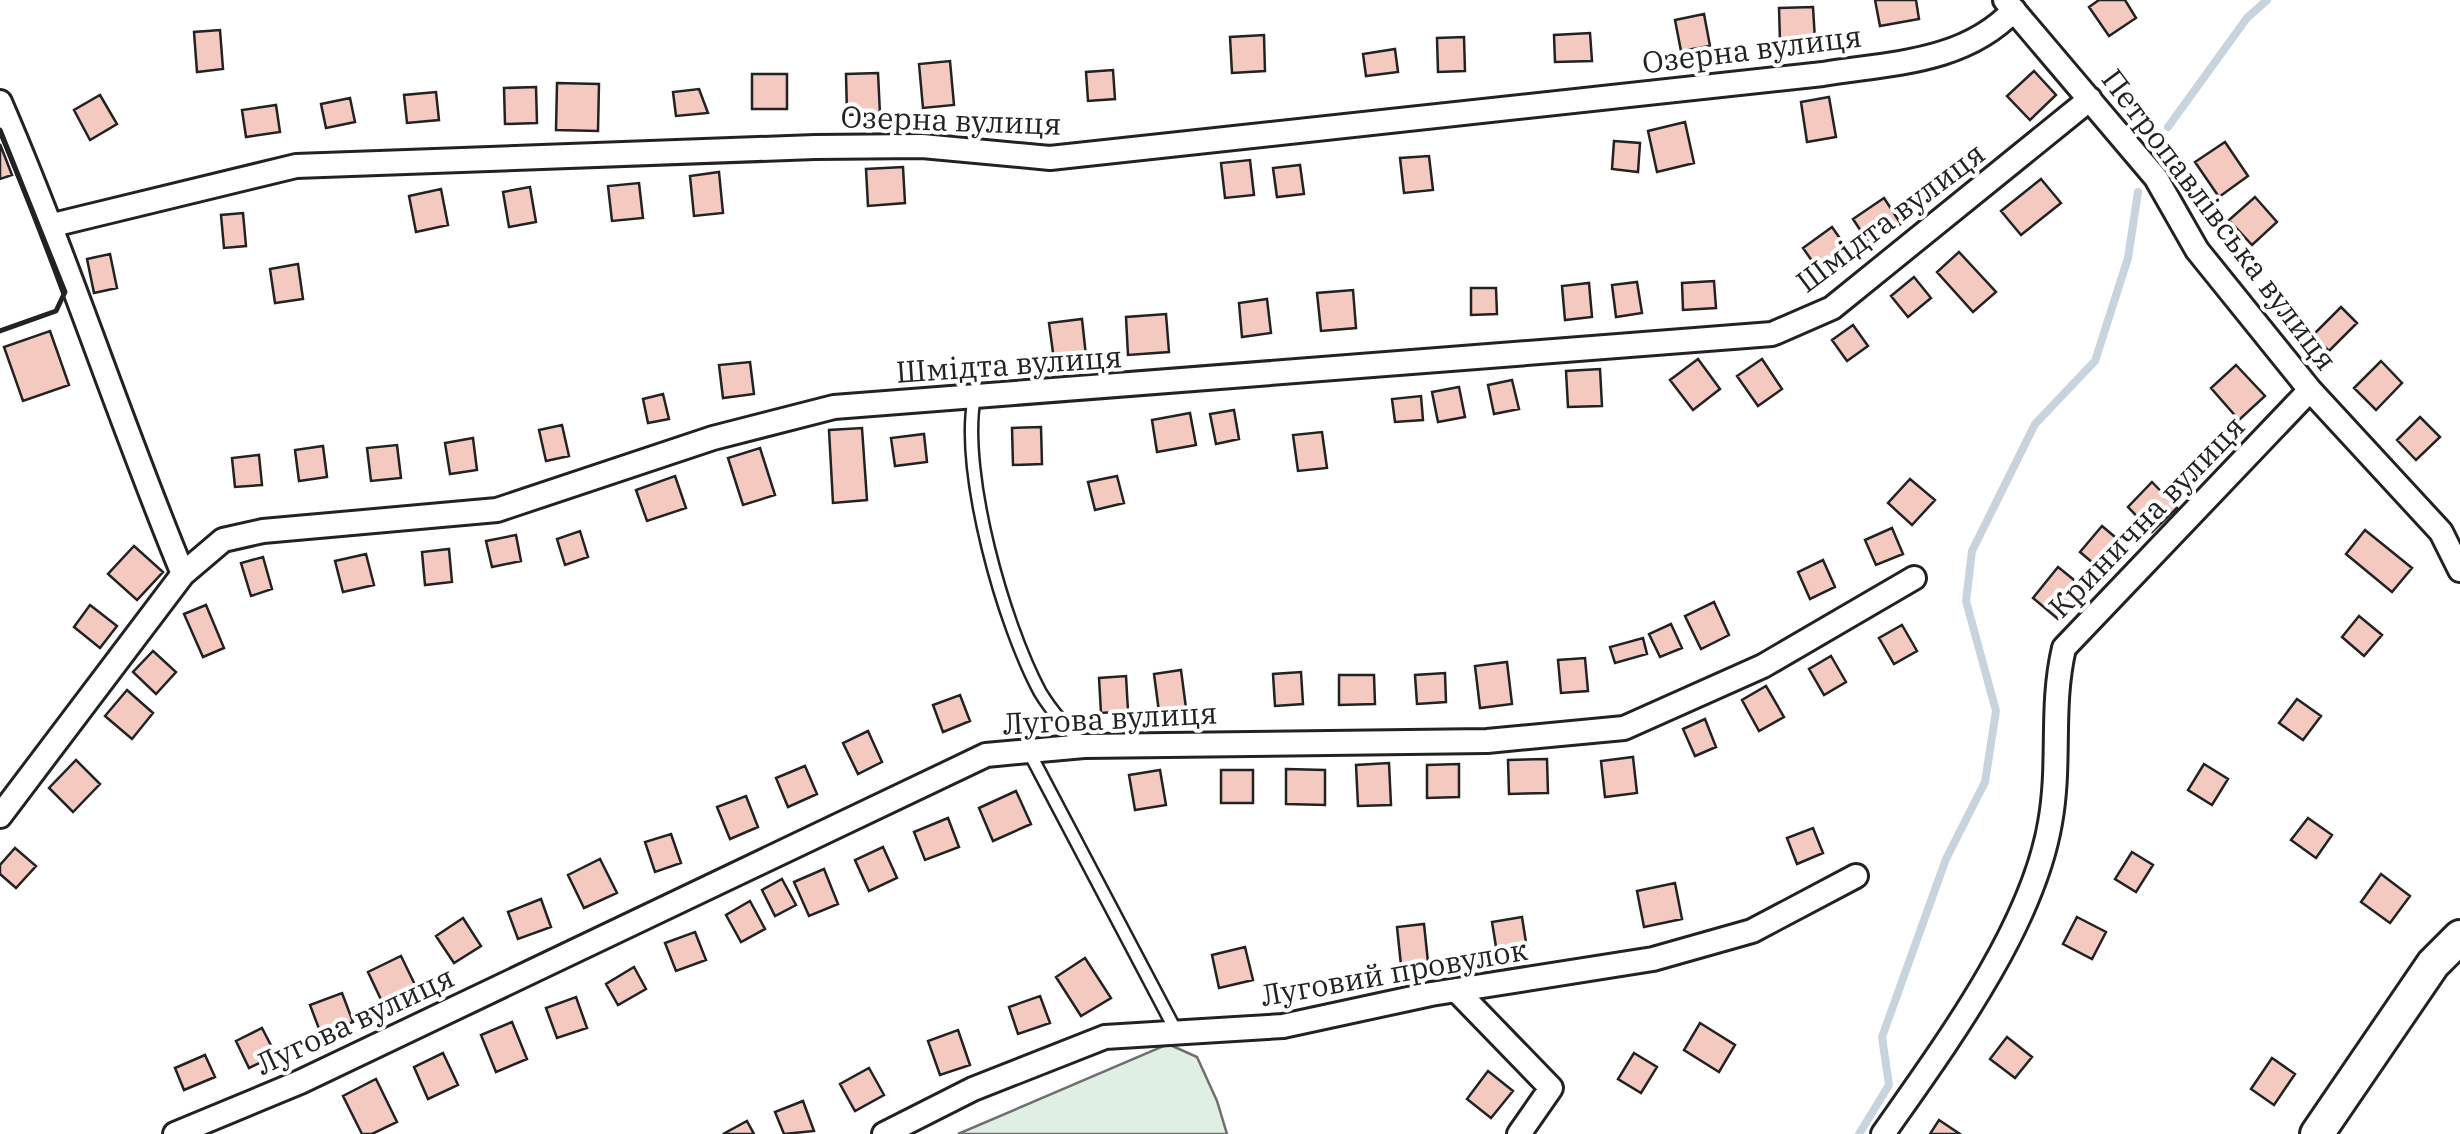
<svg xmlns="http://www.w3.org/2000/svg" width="2460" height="1134" font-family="'IBM Plex Serif',serif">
<rect width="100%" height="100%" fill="#fff"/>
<!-- green -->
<path fill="#e0efe3" stroke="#6f6f6f" stroke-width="2.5" d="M1168,1044L1197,1057L1217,1101L1227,1134H958Z"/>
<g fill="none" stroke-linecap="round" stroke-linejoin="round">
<!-- stream -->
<path stroke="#c7d3dd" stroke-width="8" d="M2168,127L2247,18L2267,0
M1859,1134L1889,1085L1882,1037L1946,859L1985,782L1996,711L1966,601L1972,551L2035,424L2095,361L2128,258L2138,192"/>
</g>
<!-- building -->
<path fill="#f3c9c0" stroke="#222" stroke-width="2.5" d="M1875,0H1916L1919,19L1880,26Z
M2099,0H2125L2136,18L2109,36L2089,7Z
M1813,7L1815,40L1780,42L1779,8Z
M1704,14L1710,46L1681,51L1675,20Z
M220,30L223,69L197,72L194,32Z
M1590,33L1592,61L1555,62L1554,35Z
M1264,35L1265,71L1232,73L1230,37Z
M1464,37L1465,71L1438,72L1437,38Z
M1395,49L1398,72L1366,76L1363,54Z
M950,61L954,105L923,108L919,64Z
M1113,70L1115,99L1088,101L1086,72Z
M2034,71L2056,95L2030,120L2007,96Z
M878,73L880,114L847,115L846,74Z
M752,74H787V109H752Z
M557,83L599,84L598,131L556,130Z
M536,87L537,123L505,124L504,88Z
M699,89L708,113L676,116L673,92Z
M436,92L439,120L407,123L404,95Z
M100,95L117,124L90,140L74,110Z
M1829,97L1836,137L1807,142L1801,102Z
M350,98L355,122L326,128L321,104Z
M276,105L280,132L246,137L242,110Z
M1685,122L1694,163L1657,172L1648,131Z
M1614,141L1640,143L1638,172L1612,169Z
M2225,142L2248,176L2219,197L2195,162Z
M0,144L12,175L0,179Z
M1429,156L1433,190L1404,193L1400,158Z
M1250,160L1254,195L1225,198L1221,163Z
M1300,165L1304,194L1277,197L1273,168Z
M903,167L905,203L868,206L866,169Z
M719,172L723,213L694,216L690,176Z
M2041,179L2061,203L2021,235L2001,211Z
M639,183L643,218L612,221L608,186Z
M530,187L536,222L509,227L503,192Z
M441,189L448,225L416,232L409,196Z
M2255,197L2277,222L2252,245L2229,220Z
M1884,198L1901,224L1870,245L1853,219Z
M243,213L246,246L224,248L221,215Z
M1832,227L1853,257L1824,278L1803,248Z
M1959,252L1996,292L1973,312L1937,272Z
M110,254L117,288L94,293L87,259Z
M298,264L303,299L275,303L270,269Z
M1914,277L1931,298L1908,317L1891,296Z
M1714,281L1716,308L1683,310L1682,283Z
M1637,282L1642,313L1616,317L1612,285Z
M1589,283L1592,317L1565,320L1562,286Z
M1471,288H1496L1497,314L1471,315Z
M1353,290L1356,328L1321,331L1317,293Z
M1267,299L1271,333L1242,337L1239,303Z
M2341,307L2357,323L2329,351L2313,335Z
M1166,314L1169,352L1128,355L1126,317Z
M1082,319L1086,356L1054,360L1049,323Z
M1853,325L1868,346L1847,361L1832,340Z
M50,331L69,385L23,401L4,347Z
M1698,359L1720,389L1693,410L1670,380Z
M1762,359L1782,389L1758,406L1737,376Z
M2381,361L2402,383L2376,410L2354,388Z
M750,362L754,394L723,398L719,365Z
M2236,365L2265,396L2239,420L2211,388Z
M1600,369L1602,406L1568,407L1566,371Z
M1512,380L1519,409L1494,414L1488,385Z
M1459,387L1465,417L1438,422L1432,392Z
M663,394L669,419L648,423L643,399Z
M1421,396L1423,420L1395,422L1392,399Z
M1234,410L1239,439L1216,444L1210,414Z
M1190,413L1196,445L1157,452L1152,420Z
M2420,417L2440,437L2416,460L2397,440Z
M562,425L569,456L546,461L539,430Z
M1041,427L1042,464L1013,465L1012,428Z
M862,428L867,500L833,503L829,430Z
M1322,432L1327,468L1298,471L1293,435Z
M924,434L927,462L895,466L891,438Z
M473,438L477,470L450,474L445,443Z
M397,445L401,478L371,481L367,448Z
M323,446L327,477L299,481L295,450Z
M760,448L775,495L743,505L728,458Z
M259,455L262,485L235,487L232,458Z
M675,476L686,508L647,521L636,490Z
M1117,476L1124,503L1095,510L1088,482Z
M1910,479L1935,500L1912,525L1888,503Z
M2152,482L2177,508L2152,532L2128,507Z
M2102,526L2128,548L2106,574L2080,552Z
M1892,528L1903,554L1876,565L1865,540Z
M2365,530L2412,568L2392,592L2346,554Z
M580,531L588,557L565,565L557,539Z
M516,535L521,561L492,567L486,541Z
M134,546L163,572L137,600L108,574Z
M449,549L452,582L425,585L422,552Z
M366,554L374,585L343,592L335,561Z
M263,557L272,589L251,596L241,563Z
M1823,560L1835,587L1810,599L1798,572Z
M2058,567L2084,588L2058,619L2033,598Z
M1714,602L1729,635L1701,649L1685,616Z
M90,605L117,626L100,648L74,627Z
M206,605L224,648L203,657L184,614Z
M2359,616L2382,635L2364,656L2342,637Z
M1671,624L1682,648L1660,657L1649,634Z
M1902,625L1917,651L1894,664L1879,638Z
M1643,638L1647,654L1615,663L1610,647Z
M153,651L176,672L156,694L133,672Z
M1831,656L1846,682L1824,695L1809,669Z
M1585,658L1588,691L1561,693L1558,660Z
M1507,662L1512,704L1480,708L1475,666Z
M1181,670L1186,708L1159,712L1154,674Z
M1301,672L1303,704L1275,706L1273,674Z
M1445,673L1446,702L1417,704L1415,675Z
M1339,675H1374L1375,704L1339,705Z
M1126,676L1128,711L1101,713L1099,678Z
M1766,686L1784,717L1759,731L1742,700Z
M127,690L153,713L132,739L105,716Z
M960,695L970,721L943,732L933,705Z
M2297,699L2321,716L2303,740L2279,723Z
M1705,719L1716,747L1695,756L1683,729Z
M868,731L882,762L858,774L843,743Z
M1633,757L1637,793L1605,797L1601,761Z
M1547,759L1548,793L1509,794L1508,760Z
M76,760L100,784L73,812L49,788Z
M1389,763L1391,805L1358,806L1356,765Z
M1459,764V797L1427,798V765Z
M2204,764L2228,779L2212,805L2188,790Z
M805,766L817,794L788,807L776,778Z
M1286,769L1325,770V805L1286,804Z
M1160,770L1166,805L1135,810L1129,775Z
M1221,770H1253V803H1221Z
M1016,791L1031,824L993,841L979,808Z
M746,796L758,827L730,839L717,807Z
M948,818L959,847L925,860L914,832Z
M2308,818L2332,835L2316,858L2291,840Z
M1813,828L1823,853L1797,864L1787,838Z
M671,834L681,863L655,872L645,842Z
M883,847L897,878L869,891L855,860Z
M15,848L36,866L16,888L0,874V865Z
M2132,852L2153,865L2136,892L2115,879Z
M600,859L617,893L584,908L568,875Z
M824,869L838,904L809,916L794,882Z
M2381,874L2410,896L2390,923L2361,902Z
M782,879L796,905L775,916L762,890Z
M1675,883L1682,919L1644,927L1637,891Z
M541,899L551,927L518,939L508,912Z
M750,901L765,929L741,942L726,915Z
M1522,917L1527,949L1497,953L1492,922Z
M2077,917L2106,932L2092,959L2063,944Z
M463,918L481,946L454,963L436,936Z
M1424,924L1428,962L1401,965L1397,927Z
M695,932L706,960L676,971L665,943Z
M1245,947L1253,980L1219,988L1212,955Z
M401,956L418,991L385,1008L368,972Z
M1085,958L1111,998L1081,1016L1056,977Z
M634,967L646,989L618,1005L606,984Z
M342,993L353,1022L321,1034L310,1005Z
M1040,996L1050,1023L1018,1034L1009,1007Z
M576,997L587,1028L557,1038L546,1008Z
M512,1022L527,1059L496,1072L481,1035Z
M1700,1023L1735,1045L1719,1072L1684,1050Z
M262,1028L276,1055L249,1068L236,1041Z
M958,1030L970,1065L940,1075L928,1041Z
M2007,1037L2032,1057L2015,1078L1990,1059Z
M443,1053L458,1085L428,1099L414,1067Z
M1634,1053L1657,1067L1641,1093L1618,1079Z
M205,1055L215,1077L184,1090L175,1068Z
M2272,1058L2295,1074L2274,1105L2251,1089Z
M869,1068L884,1095L855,1111L840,1084Z
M1488,1071L1513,1091L1491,1118L1467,1099Z
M376,1079L397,1122L372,1134H362L343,1096Z
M803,1101L814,1131L784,1134L775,1112Z
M1939,1120L1960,1134H1930Z
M747,1121L754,1134H723Z"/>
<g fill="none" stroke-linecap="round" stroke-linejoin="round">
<defs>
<path id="lane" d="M974,399C961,474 1003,623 1040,692C1052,712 1068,729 1084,746
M1028,750L1176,1031"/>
<path id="street" d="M2005,0L2156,178L2197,250L2310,390L2441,532L2460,570
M0,102C67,257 118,417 183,574
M53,225L296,166L815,147L922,146L1050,158L1823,74C1891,63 1964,63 2014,10
M0,816L183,574L223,540L263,531L497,510L713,438L834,407L1772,334L1832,308L2090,99
M1456,990L1551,1088L1519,1134
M175,1134L300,1082L986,755L1084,746L1487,741L1624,728L1763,666L1914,578
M884,1134L973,1089L1105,1037L1283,1026L1431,994L1653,959L1752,931L1856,876
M1883,1134C1943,1048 2032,929 2050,823C2061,762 2050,708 2064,648L2310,390"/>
<path id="secondary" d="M2317,1134L2433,964L2460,937"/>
</defs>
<!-- lane casing -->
<use href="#lane" stroke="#222" stroke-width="16"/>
<!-- street casing -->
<use href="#street" stroke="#222" stroke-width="28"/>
<!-- secondary casing -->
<use href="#secondary" stroke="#222" stroke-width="38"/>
<!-- lane -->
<use href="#lane" stroke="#fff" stroke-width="11"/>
<!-- street -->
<use href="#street" stroke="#fff" stroke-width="22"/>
<!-- secondary -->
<use href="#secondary" stroke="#fff" stroke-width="32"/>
<!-- wall -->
<path stroke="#222" stroke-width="5" d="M0,130L65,292L56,311L0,331"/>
</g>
<g text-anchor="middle" stroke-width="8" stroke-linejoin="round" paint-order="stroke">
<!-- street labels -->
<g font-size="30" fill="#222" stroke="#fff">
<text transform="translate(1752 50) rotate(-7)" y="10">Озерна вулиця</text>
<text transform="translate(951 121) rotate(2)" y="10">Озерна вулиця</text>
<text transform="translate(1891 218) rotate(-37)" y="10">Шмідта вулиця</text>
<text transform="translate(2219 220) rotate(53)" y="10">Петропавлівська вулиця</text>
<text transform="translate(1009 365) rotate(-4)" y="10">Шмідта вулиця</text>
<text transform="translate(2147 517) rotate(-46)" y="10">Кринична вулиця</text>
<text transform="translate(1110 719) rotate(-3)" y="10">Лугова вулиця</text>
<text transform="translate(1394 973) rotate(-10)" y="10">Луговий провулок</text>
<text transform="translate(355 1021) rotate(-25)" y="10">Лугова вулиця</text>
</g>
</g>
</svg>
